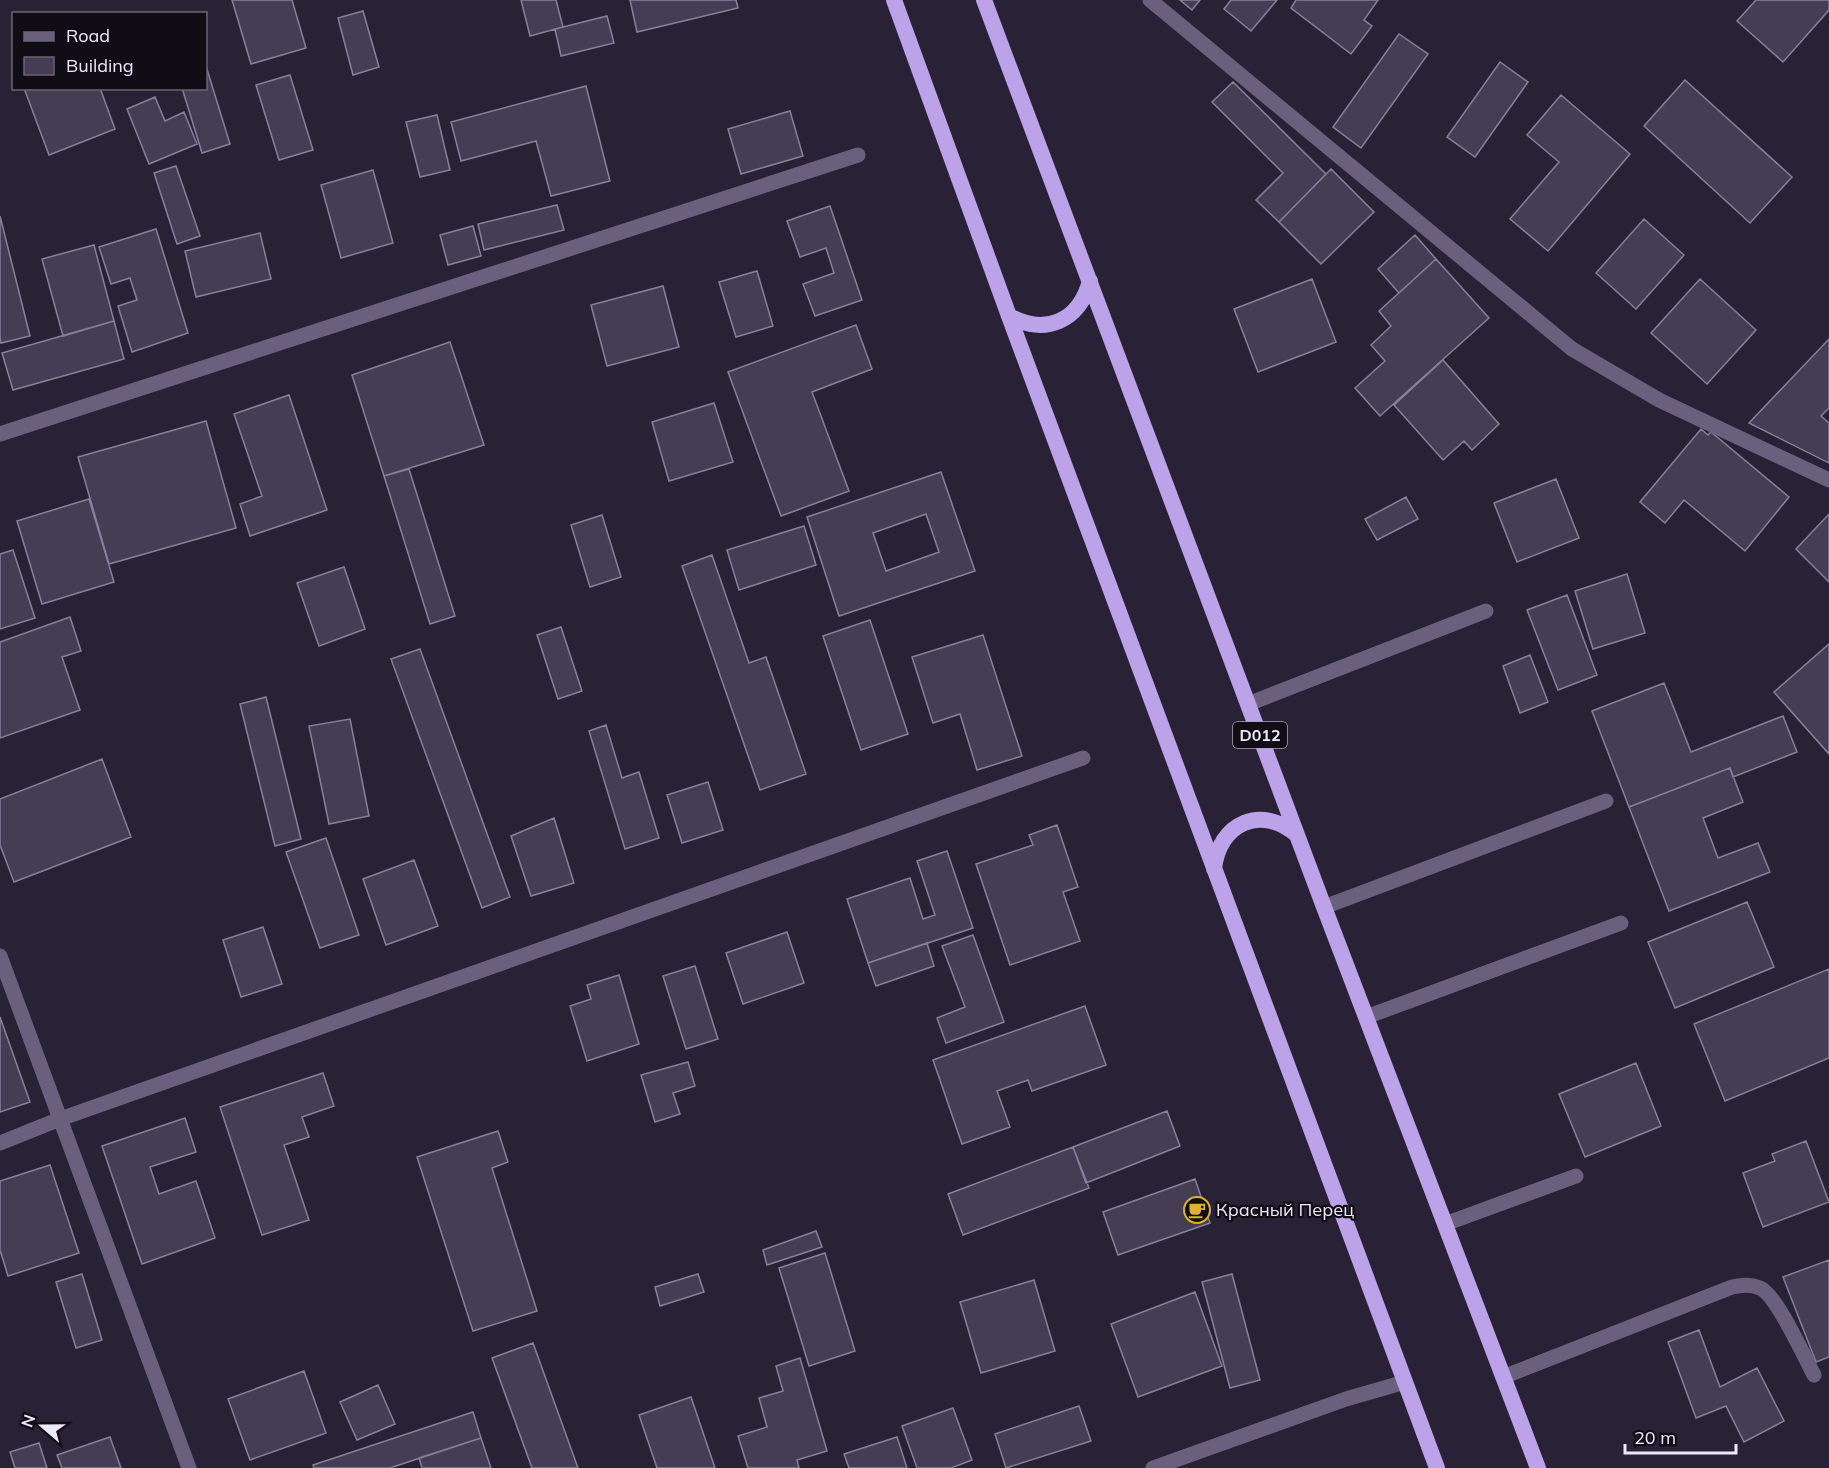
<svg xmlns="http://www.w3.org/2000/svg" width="1829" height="1468" font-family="Mulish,sans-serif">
<rect width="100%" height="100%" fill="#292136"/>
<!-- building -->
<path fill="#453d53" stroke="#888099" stroke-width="1.5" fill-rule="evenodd" d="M232,0H292L306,48L251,64Z
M521,0H556L563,27L530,36Z
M630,0H736L738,8L637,32Z
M1180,0H1200L1192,10Z
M1231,0H1277L1251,31L1224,9Z
M1296,0H1378L1364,20L1372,26L1351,54L1291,8Z
M1756,0H1829V10L1783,62L1737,21Z
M363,11L379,67L353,75L338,18Z
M607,16L614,43L561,56L555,29Z
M1399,34L1428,54L1361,148L1333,127Z
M1500,62L1528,82L1475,157L1447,137Z
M206,66L230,144L202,153L182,88H206Z
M290,75L313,150L279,160L256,85Z
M1685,80L1792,177L1750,223L1644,126Z
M1233,82L1326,174L1279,222L1256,200L1283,173L1212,102Z
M586,86L610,181L551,196L536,141L461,161L451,122Z
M24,88H100L115,129L49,155Z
M1561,95L1630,154L1548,251L1510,219L1559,162L1527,135Z
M155,97L165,121L184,112L197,144L149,164L127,109Z
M790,111L803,156L741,174L728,129Z
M437,115L450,170L420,177L406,122Z
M176,166L200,236L177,244L154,173Z
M1331,169L1374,212L1321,264L1279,222Z
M373,170L393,243L341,258L321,185Z
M557,205L564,230L484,250L478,224Z
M830,206L862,300L815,316L803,284L834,273L826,248L800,257L787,221Z
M0,216L30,336L1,343L0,338Z
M1644,219L1684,255L1636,309L1596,273Z
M473,226L481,256L448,265L440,235Z
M156,229L188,333L132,352L118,306L137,300L130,278L111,284L99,247Z
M260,233L271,279L196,297L185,251Z
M1415,235L1436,259L1399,293L1378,269Z
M94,245L114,321L63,336L42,259Z
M1436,259L1489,318L1380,416L1355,388L1385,361L1371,345L1391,326L1379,311Z
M757,271L773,326L736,337L719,282Z
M1312,279L1336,342L1258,372L1234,309Z
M1700,279L1756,330L1707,384L1651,333Z
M663,286L679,347L607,366L591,305Z
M114,321L124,359L13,390L2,353Z
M856,325L872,369L812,392L849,491L781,516L728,372Z
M1829,339V408L1821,416L1829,423V463L1749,423Z
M450,342L484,445L384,476L352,375Z
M1443,360L1499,424L1472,450L1464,441L1443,460L1394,405Z
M289,395L327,510L250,536L240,504L262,496L234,414Z
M714,403L733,462L669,481L652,422Z
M206,421L236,528L109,564L78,457Z
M1701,429L1708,435L1711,432L1789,497L1745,551L1684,500L1665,523L1640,502Z
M409,469L455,616L430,624L384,476Z
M941,472L975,571L839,616L807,517ZM926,514L939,552L886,571L873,533Z
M1556,479L1579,538L1517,562L1494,503Z
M1406,497L1418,519L1377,540L1365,519Z
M89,499L114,582L42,604L17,521Z
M1829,514V582L1796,549Z
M602,515L621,577L590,587L571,525Z
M804,526L816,565L739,590L727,550Z
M13,550L35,618L0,629V554Z
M712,555L749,663L766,657L806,774L760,790L682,566Z
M344,567L365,629L319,646L297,583Z
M1627,574L1645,633L1593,649L1575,591Z
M1567,595L1597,675L1558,690L1527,610Z
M70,617L81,651L62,657L80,710L0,738V642Z
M870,620L908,734L861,750L823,636Z
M561,627L582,691L558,699L537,635Z
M983,635L1022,756L977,770L960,714L933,723L912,657Z
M1829,644V754L1774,692Z
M420,649L510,897L482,908L391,659Z
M1530,655L1548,702L1520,713L1503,666Z
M1664,683L1691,752L1783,716L1797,752L1733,777L1730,768L1629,807L1592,711Z
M266,697L301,839L275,846L240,704Z
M350,719L369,816L329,824L309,726Z
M606,725L622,778L639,772L659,838L625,849L589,731Z
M102,759L131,837L14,882L0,845V799Z
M1730,768L1743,802L1703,818L1718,858L1758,843L1770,872L1669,911L1629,807Z
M708,782L723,830L682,843L667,795Z
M554,818L574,883L531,896L511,836Z
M1057,825L1078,887L1063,892L1080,941L1010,965L976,864L1033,845L1029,835Z
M326,838L359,935L320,948L286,852Z
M947,851L973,928L868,963L847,899L910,878L923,919L935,915L917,861Z
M414,860L438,926L386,945L363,879Z
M1747,902L1774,967L1675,1008L1648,942Z
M263,927L282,984L241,997L223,940Z
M787,932L804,983L743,1004L726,953Z
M973,935L1004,1022L946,1043L937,1018L965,1007L942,946Z
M927,943L934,966L876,986L868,963Z
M695,966L718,1039L686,1049L663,976Z
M1829,969V1058L1725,1101L1694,1024Z
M619,975L639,1044L587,1061L570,1006L591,999L587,985Z
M1085,1006L1106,1065L1032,1091L1028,1080L997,1091L1010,1127L962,1144L933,1060Z
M0,1017L30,1102L0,1112Z
M688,1062L695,1086L673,1093L680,1114L655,1122L641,1075Z
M1636,1063L1661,1126L1585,1157L1559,1094Z
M323,1073L334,1106L302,1117L309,1137L284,1145L309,1220L262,1235L220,1107Z
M1167,1111L1180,1146L1086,1183L1073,1147Z
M185,1118L196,1152L150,1167L159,1194L196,1181L215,1238L142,1264L102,1146Z
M498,1131L508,1162L492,1168L537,1311L473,1331L417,1157Z
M1806,1141L1829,1202L1763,1227L1743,1173L1775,1161L1772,1154Z
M1073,1147L1089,1188L963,1235L948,1194Z
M50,1165L79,1253L8,1276L0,1250V1181Z
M1195,1179L1210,1223L1118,1255L1103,1212Z
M816,1231L822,1247L767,1265L763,1250Z
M825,1253L855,1351L809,1366L779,1268Z
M1829,1260V1357L1816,1362L1783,1277Z
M82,1274L102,1340L76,1348L56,1282Z
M698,1274L704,1292L660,1306L655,1287Z
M1232,1274L1260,1380L1230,1388L1202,1282Z
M1034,1280L1055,1351L981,1373L960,1302Z
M1195,1292L1222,1366L1138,1397L1111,1324Z
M1699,1330L1720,1387L1757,1368L1784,1421L1744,1442L1726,1406L1696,1418L1668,1342Z
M533,1343L578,1468H532L492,1358Z
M800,1358L827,1451L797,1460L799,1468H748L738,1436L767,1427L759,1398L783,1391L776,1366Z
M304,1371L326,1433L250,1460L228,1399Z
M378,1385L395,1424L357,1440L340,1402Z
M691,1397L715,1468H657L639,1415Z
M1079,1406L1091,1441L1006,1468L995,1434Z
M953,1408L972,1460L951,1468H917L902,1426Z
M473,1412L481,1438L390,1468H314L313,1465Z
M110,1437L121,1468H62L57,1455Z
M897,1437L907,1468H849L844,1454Z
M481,1438L491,1468H422L419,1458Z
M39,1443L47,1468H15L10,1452Z"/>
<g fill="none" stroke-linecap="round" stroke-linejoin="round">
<!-- service -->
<path stroke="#6a5f7d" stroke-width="15" d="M1248,704L1486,611
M1366,1017L1621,923
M1445,1224L1576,1176
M1503,1377L1732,1287C1742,1285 1750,1284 1760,1288C1776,1294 1805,1358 1814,1375"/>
<!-- minor -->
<path stroke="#6a5f7d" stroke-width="15" d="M1150,0L1572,349L1659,400L1829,480
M0,434L858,155
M1324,907L1606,801
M0,956L189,1468
M0,1143L60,1119L1083,758
M1153,1468L1346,1399L1405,1382"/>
<!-- trunk -->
<path stroke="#bca2e8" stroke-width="16" d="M894,0L1009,316L1437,1468
M984,0L1324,907L1538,1468
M1009,316C1046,336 1079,321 1090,281
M1214,869C1219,823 1261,804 1297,835"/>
</g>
<!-- icons -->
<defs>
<symbol id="cafe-ring" viewBox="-11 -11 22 22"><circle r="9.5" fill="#100d16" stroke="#dab333" stroke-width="1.5"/><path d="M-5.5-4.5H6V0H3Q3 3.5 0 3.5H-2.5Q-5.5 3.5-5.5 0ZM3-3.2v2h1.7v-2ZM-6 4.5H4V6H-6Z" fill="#dab333"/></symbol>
</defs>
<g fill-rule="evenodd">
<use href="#cafe-ring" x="1182" y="1195" width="30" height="30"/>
</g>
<g text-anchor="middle" stroke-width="4.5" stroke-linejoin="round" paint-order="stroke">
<!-- shield labels -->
<rect fill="#100d16" stroke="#aba7b4" stroke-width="1.5" x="1233" y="722" width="54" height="26" rx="4.5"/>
<g font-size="16" font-weight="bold" fill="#ede9f7">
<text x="1260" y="741">D012</text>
</g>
<!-- poi labels -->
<g font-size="18" fill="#ede9f7" stroke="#100d16" text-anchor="start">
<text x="1216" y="1216">Красный Перец</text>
</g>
</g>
<!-- legend -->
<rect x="12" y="12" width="195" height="78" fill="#100d16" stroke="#686570" stroke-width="1.5"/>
<rect x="24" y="32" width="30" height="9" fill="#6a5f7d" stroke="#686570" stroke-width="1.5"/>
<text x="66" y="42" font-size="18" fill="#ede9f7">Road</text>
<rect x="24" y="57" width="30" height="18" fill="#453d53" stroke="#686570" stroke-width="1.5"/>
<text x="66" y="72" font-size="18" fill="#ede9f7">Building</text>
<!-- north arrow -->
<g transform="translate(42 1426) rotate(290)" stroke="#100d16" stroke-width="4.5" paint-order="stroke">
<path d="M0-4.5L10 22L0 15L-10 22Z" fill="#ede9f7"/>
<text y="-9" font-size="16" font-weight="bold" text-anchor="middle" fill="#ede9f7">N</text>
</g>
<!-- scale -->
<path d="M1625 1444v9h111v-9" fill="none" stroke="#ede9f7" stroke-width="3"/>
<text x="1634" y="1444" font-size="18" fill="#ede9f7" stroke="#100d16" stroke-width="4.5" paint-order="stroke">20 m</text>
</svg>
